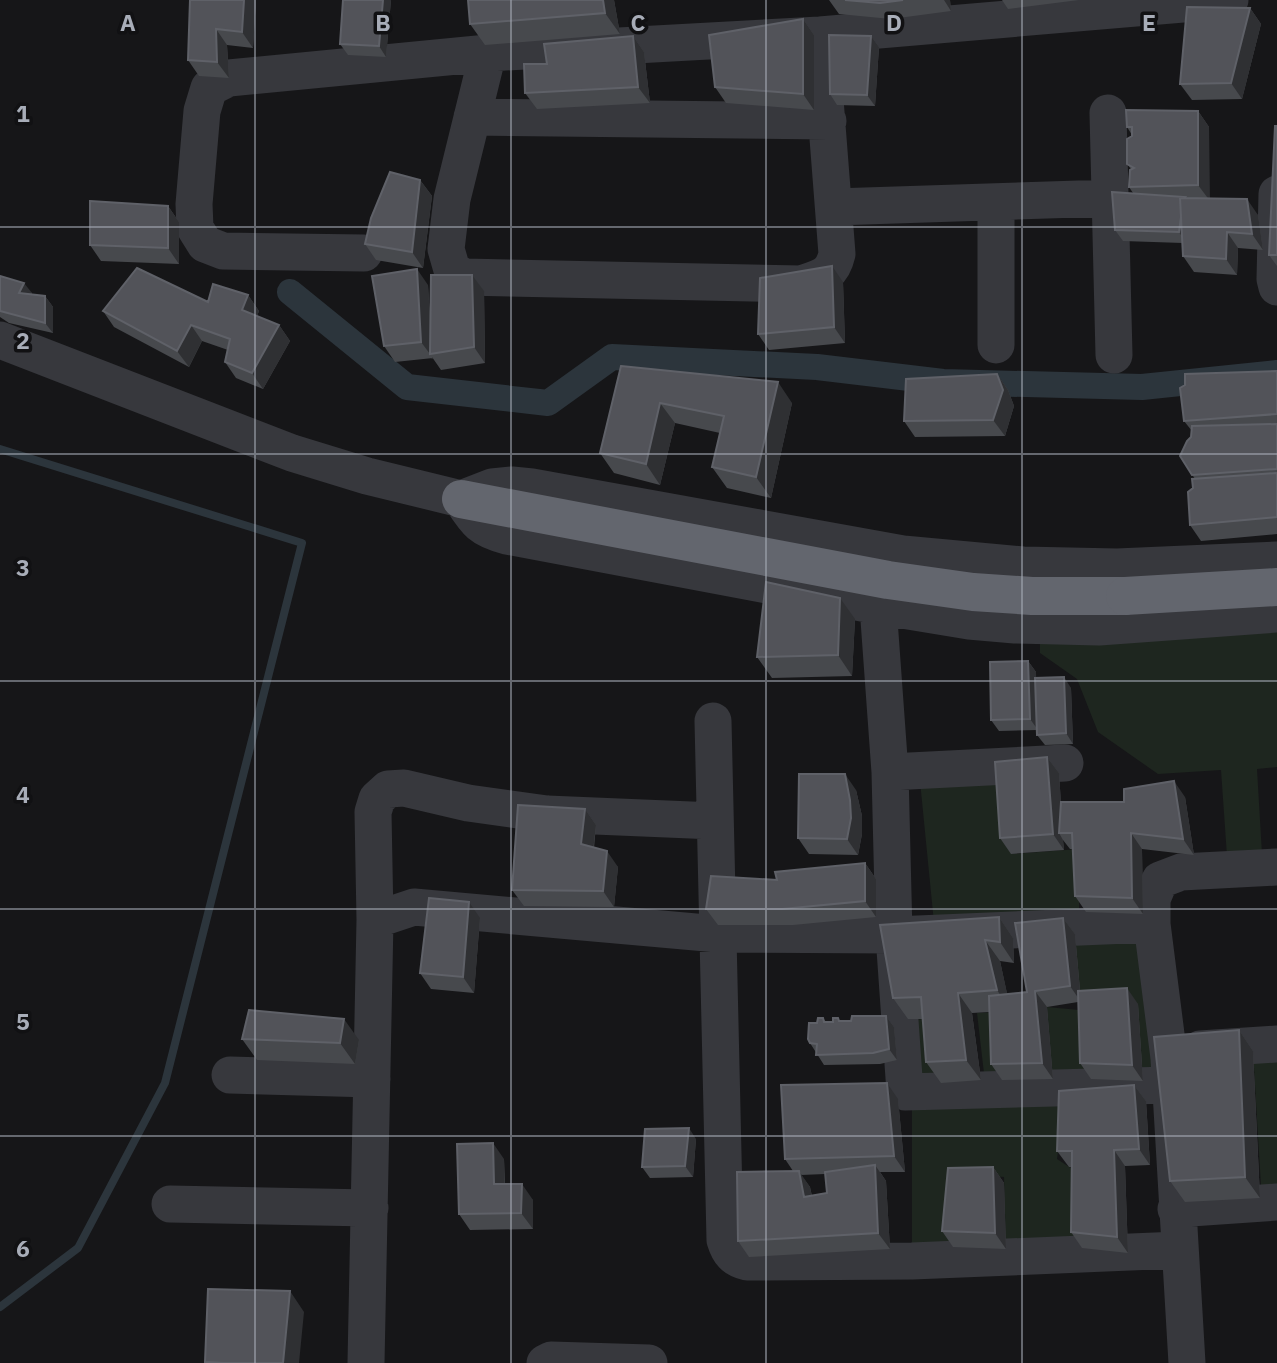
<svg xmlns="http://www.w3.org/2000/svg" width="1277" height="1363" font-family="'IBM Plex Sans',sans-serif">
<rect width="100%" height="100%" fill="#161618"/>
<!-- green -->
<path fill="#1e261f" d="M1277,615V767L1257,769L1262,854L1227,856L1221,770L1158,774L1098,732L1077,679L1040,653V632Z
M1007,767L1012,854L1079,849V913L935,933L919,771Z
M1153,928L1165,1085L905,1092L900,1021L936,1018L985,1082L977,1013L1000,1012L1053,1079L1047,1007L1079,1010L1075,934Z
M1277,1048V1202L1262,1203L1253,1051Z
M1065,1097L1057,1159L1083,1176L1082,1248L1006,1249L1004,1177L954,1173L953,1255L912,1254V1106Z"/>
<g fill="none" stroke-linecap="round" stroke-linejoin="round">
<!-- stream -->
<path stroke="#2c353c" stroke-width="8" d="M0,449L302,543L165,1083L78,1248L0,1307"/>
<!-- canal -->
<path stroke="#2c353c" stroke-width="26" d="M290,292L407,387L548,403L612,357L817,367L943,382L1142,387L1277,373"/>
<!-- minor -->
<path stroke="#37383d" stroke-width="37" d="M488,53L452,199L446,249L452,270L464,277L801,284C821,277 832,276 837,254L820,35
M1108,113L1114,355
M472,117L828,121
M1277,194L1275,279L1277,287
M834,207L1110,198
M364,253L223,251L205,244L195,228L194,204L202,111L209,88L229,78L488,53L820,35L1230,0
M0,340L292,453L367,476L461,499L492,487L512,485L532,487L903,554L1023,565L1117,567L1277,560
M996,345V202
M461,499C476,522 480,529 507,536L878,606L969,621L1015,625L1099,627L1277,614
M878,606L890,772L894,935L905,1092L1170,1085
M713,721L725,1240C729,1253 734,1259 747,1262L912,1261L1179,1250
M890,772L1065,763
M375,920L414,907L718,934L894,935L1152,924
M1200,1049L1277,1044
M230,1075L372,1079
M170,1204L370,1208
M1176,1209L1277,1202
M366,1363L375,920L373,812L377,799L388,789L404,788L468,803L547,814L715,821
M545,1363L551,1360L649,1363
M1187,1363L1169,1058L1152,924V899L1160,880L1181,872L1277,867"/>
<!-- highway -->
<path stroke="#63666e" stroke-width="38" d="M461,499L888,580L973,592L1032,596H1125"/>
<!-- highway-bridge -->
<path stroke="#63666e" stroke-width="38" d="M1125,596L1277,587"/>
</g>
<!-- wall -->
<path fill="#47494d" fill-rule="evenodd" d="M190,0H256L253,48L227,45L229,78L199,76L188,60Z
M391,0L386,57L348,55L340,44Z
M614,0L620,34L485,45L470,24Z
M829,0H950L951,11L891,19L839,14Z
M1002,0H1079L1008,9Z
M1250,8L1261,24L1242,99L1192,100L1180,84Z
M803,19L814,35V110L726,103L715,87Z
M633,36L644,52L650,103L537,109L525,93Z
M871,36L879,47L875,106L837,105L830,94Z
M1198,111L1209,127V199L1258,215L1263,250L1238,248L1237,275L1194,272L1183,256V243L1123,241L1115,230L1133,193L1129,187L1131,169L1127,164L1132,135L1127,127Z
M1277,126V266L1269,255Z
M420,180L432,196L423,268L376,260L365,244Z
M168,206L179,222V264L101,261L90,245Z
M0,276L32,293L31,295L45,296L53,307V333L9,323L0,317Z
M843,282L845,343L769,350L758,334Z
M428,285L430,320L484,291L485,363L441,370L432,357L433,358L395,362L384,346Z
M248,295L259,311L257,316L279,325L290,341L263,389L236,378L225,362L228,350L202,341L189,367L114,327L103,311L208,302Z
M621,366L792,403L771,498L727,488L712,467L720,433L675,423L660,485L614,473L600,453Z
M1277,371V534L1201,541L1190,525L1195,479L1180,456L1191,437L1192,431L1184,421Z
M997,374L1008,390L1014,406L1005,436L915,437L904,421Z
M855,619L852,676L772,678L757,657Z
M1028,661L1036,672V678L1071,688L1073,744L1045,745L1037,735V730L999,731L991,720Z
M1047,757L1059,773L1061,804L1124,802L1185,797L1194,855L1142,849L1143,914L1086,912L1075,896L1073,849H1070L1063,840L1064,850L1011,854L1000,838Z
M856,790L862,816V834L858,855L809,854L798,838Z
M585,809L596,825L594,848L618,867L614,907L524,906L512,890Z
M865,863L876,879V917L793,925H718L706,909L777,880Z
M999,917L1013,938L1014,963L1000,961L1007,994L1027,992L1063,918L1075,934L1080,990L1138,1004L1143,1081L1091,1079L1080,1063L1078,1002L1047,1007L1053,1079L1002,1080L991,1064L989,1012L972,1013L981,1080L941,1083L926,1062L923,1019H908L893,998Z
M480,918L474,993L431,989L420,973Z
M886,1016L894,1027L897,1060L880,1064L824,1065L810,1043L817,1023L823,1018L826,1022H833L838,1018L840,1021H851Z
M1239,1030L1253,1051L1260,1198L1185,1202L1170,1181Z
M242,1039L359,1040L355,1064L257,1060Z
M1134,1085L1146,1101L1150,1165L1125,1166L1128,1253L1082,1248L1071,1232L1072,1167H1069L1057,1151Z
M898,1099L905,1172H880L886,1181L890,1249L749,1257L738,1241L793,1171L785,1159ZM825,1174L827,1193L812,1196L810,1187L801,1175Z
M696,1139L693,1177L650,1178L642,1167Z
M504,1159L505,1184L533,1200V1229L470,1230L459,1214Z
M993,1167L1004,1183L1006,1249L953,1247L942,1231Z"/>
<!-- shaded-wall -->
<path fill="#2f3033" d="M244,0H256L253,48L242,32Z
M383,0H391L386,57L379,46Z
M603,0H614L620,34L605,13Z
M944,0H950L951,11Z
M1250,8L1261,24L1242,99L1231,83Z
M803,19L814,35V110L803,94Z
M216,29L227,45L229,78L217,62Z
M633,36L644,52L650,103L638,87Z
M871,36L879,47L875,106L867,95Z
M1198,111L1209,127L1210,201L1198,185Z
M420,180L432,196L423,268L412,252Z
M1185,197L1192,208L1186,243L1179,232Z
M1247,199L1258,215L1263,250L1252,234Z
M168,206L179,222V264L168,248Z
M1227,232L1238,248L1237,275L1226,259Z
M832,266L843,282L845,343L834,327Z
M417,269L428,285L432,353L430,354L433,358L421,342Z
M472,275L484,291L485,363L474,347Z
M24,283L32,293L26,304L19,293Z
M248,295L259,311L253,326L242,310Z
M45,296L53,307V333L45,323Z
M191,325L202,341L189,367L177,351Z
M279,325L290,341L263,389L252,373Z
M997,374L1008,390L1014,406L1005,436L993,420Z
M778,382L792,403L771,498L756,477Z
M660,403L675,423L660,485L646,464Z
M840,598L855,619L852,676L838,655Z
M1028,661L1036,672L1038,730L1030,719Z
M1064,677L1071,688L1073,744L1066,733Z
M1047,757L1059,773L1063,833H1059L1063,840L1064,850L1053,834Z
M845,774L856,790L862,816V834L858,855L847,839Z
M1174,781L1185,797L1194,855L1183,839Z
M585,809L596,825L592,860L581,844Z
M1131,833L1142,849L1143,914L1132,898Z
M607,851L618,867L614,907L603,891Z
M865,863L876,879V917L865,901Z
M469,902L480,918L474,993L463,977Z
M999,917L1013,938L1014,963L1000,942Z
M1063,918L1075,934L1081,1002L1070,986Z
M985,940L1000,961L1011,1011L997,990Z
M1127,988L1138,1004L1143,1081L1132,1065Z
M1035,991L1047,1007L1053,1079L1042,1063Z
M958,993L972,1013L981,1080L966,1060Z
M886,1016L894,1027L897,1060L889,1049Z
M344,1019L359,1040L355,1064L340,1043Z
M1239,1030L1253,1051L1260,1198L1245,1177Z
M887,1083L898,1099L905,1172L894,1156Z
M1134,1085L1146,1101L1150,1165L1139,1149Z
M689,1128L696,1139L693,1177L685,1166Z
M493,1143L504,1159L505,1200L494,1184Z
M1114,1150L1125,1166L1128,1253L1117,1237Z
M875,1165L886,1181L890,1249L878,1233Z
M993,1167L1004,1183L1006,1249L995,1233Z
M799,1171L810,1187L815,1213L804,1197Z
M522,1184L533,1200V1229L521,1213Z
M290,1291L304,1312L299,1363H283Z"/>
<!-- building -->
<path fill="#525359" stroke="#5f6168" stroke-width="2" d="M190,0H244L242,32L216,29L217,62L188,60Z
M343,0H383L379,46L340,44Z
M468,0H603L605,13L470,24Z
M845,0H903L880,3Z
M1187,7L1250,8L1231,83L1180,84Z
M803,19V94L715,87L709,35Z
M829,35L871,36L867,95L830,94Z
M633,36L638,87L525,93L524,64H547L544,44Z
M1126,110L1198,111V185L1129,187L1130,170L1134,168L1127,164V139L1132,136V127H1127Z
M1275,126H1277V255H1269Z
M390,172L420,180L412,252L365,244L371,218Z
M1112,192L1185,197L1184,198H1180L1181,217L1179,232L1115,230Z
M1180,198L1247,199L1252,234L1227,232L1226,259L1183,256Z
M90,201L168,206V248L90,245Z
M832,266L834,327L758,334L760,278Z
M137,268L208,302L213,284L248,295L242,310L279,325L252,373L225,362L230,339L191,325L177,351L103,311Z
M417,269L421,342L384,346L372,276Z
M431,275H472L474,347L430,354Z
M0,276L24,283L19,293L45,296V323L0,311Z
M621,366L778,382L756,477L712,467L724,416L660,403L646,464L600,453Z
M1277,371V414L1184,421L1180,388L1185,385V374Z
M997,374L1003,390L993,420L904,421L906,379Z
M1277,424V469L1192,475L1180,456L1187,441L1191,437L1192,426Z
M1277,473V517L1190,525L1188,492L1193,488L1192,479Z
M766,582L840,598L838,655L757,657Z
M1028,661L1030,719L991,720L990,662Z
M1064,677L1066,733L1037,735L1035,678Z
M1047,757L1053,834L1000,838L995,762Z
M799,774H845L850,800L851,818L847,839L798,838Z
M1174,781L1183,839L1131,833L1132,898L1075,896L1072,833H1059L1061,802H1124V789Z
M518,805L585,809L581,844L607,851L603,891L512,890Z
M865,863V901L782,909H706L711,876L777,880L775,872Z
M429,898L469,902L463,977L420,973Z
M999,917L1000,942L985,940L997,990L958,993L966,1060L926,1062L921,997L893,998L880,925Z
M1063,918L1070,986L1035,991L1042,1063L991,1064L989,996L1027,992L1015,923Z
M1127,988L1132,1065L1080,1063L1078,991Z
M249,1010L344,1019L340,1043L242,1039Z
M852,1016H886L889,1049L873,1053L816,1055L817,1044L810,1043L808,1039L809,1023H817L818,1018H823L824,1022H833V1018H838L839,1021H851Z
M1239,1030L1245,1177L1170,1181L1154,1037Z
M887,1083L894,1156L785,1159L781,1085Z
M1134,1085L1139,1149L1114,1150L1117,1237L1071,1232L1072,1151H1057L1059,1091Z
M689,1128L685,1166L642,1167L645,1129Z
M493,1143L494,1184H522L521,1213L459,1214L457,1144Z
M875,1165L878,1233L738,1241L737,1172L799,1171L804,1197L827,1193L825,1172Z
M993,1167L995,1233L942,1231L948,1168Z
M208,1289L290,1291L283,1363H224L205,1362Z"/>
<!-- grid -->
<path fill="none" stroke="#a8adb8" stroke-width="2" stroke-opacity="0.55" d="M255,0V1363M511,0V1363M766,0V1363M1022,0V1363M0,227H1277M0,454H1277M0,681H1277M0,909H1277M0,1136H1277"/>
<g font-size="23" text-anchor="middle" font-weight="bold" fill="#a8adb8" stroke="#111113" stroke-width="7" stroke-linejoin="round" paint-order="stroke">
<text x="128" y="31">A</text>
<text x="383" y="31">B</text>
<text x="638" y="31">C</text>
<text x="894" y="31">D</text>
<text x="1149" y="31">E</text>
<text x="23" y="122">1</text>
<text x="23" y="349">2</text>
<text x="23" y="576">3</text>
<text x="23" y="803">4</text>
<text x="23" y="1030">5</text>
<text x="23" y="1257">6</text>
</g>
</svg>
